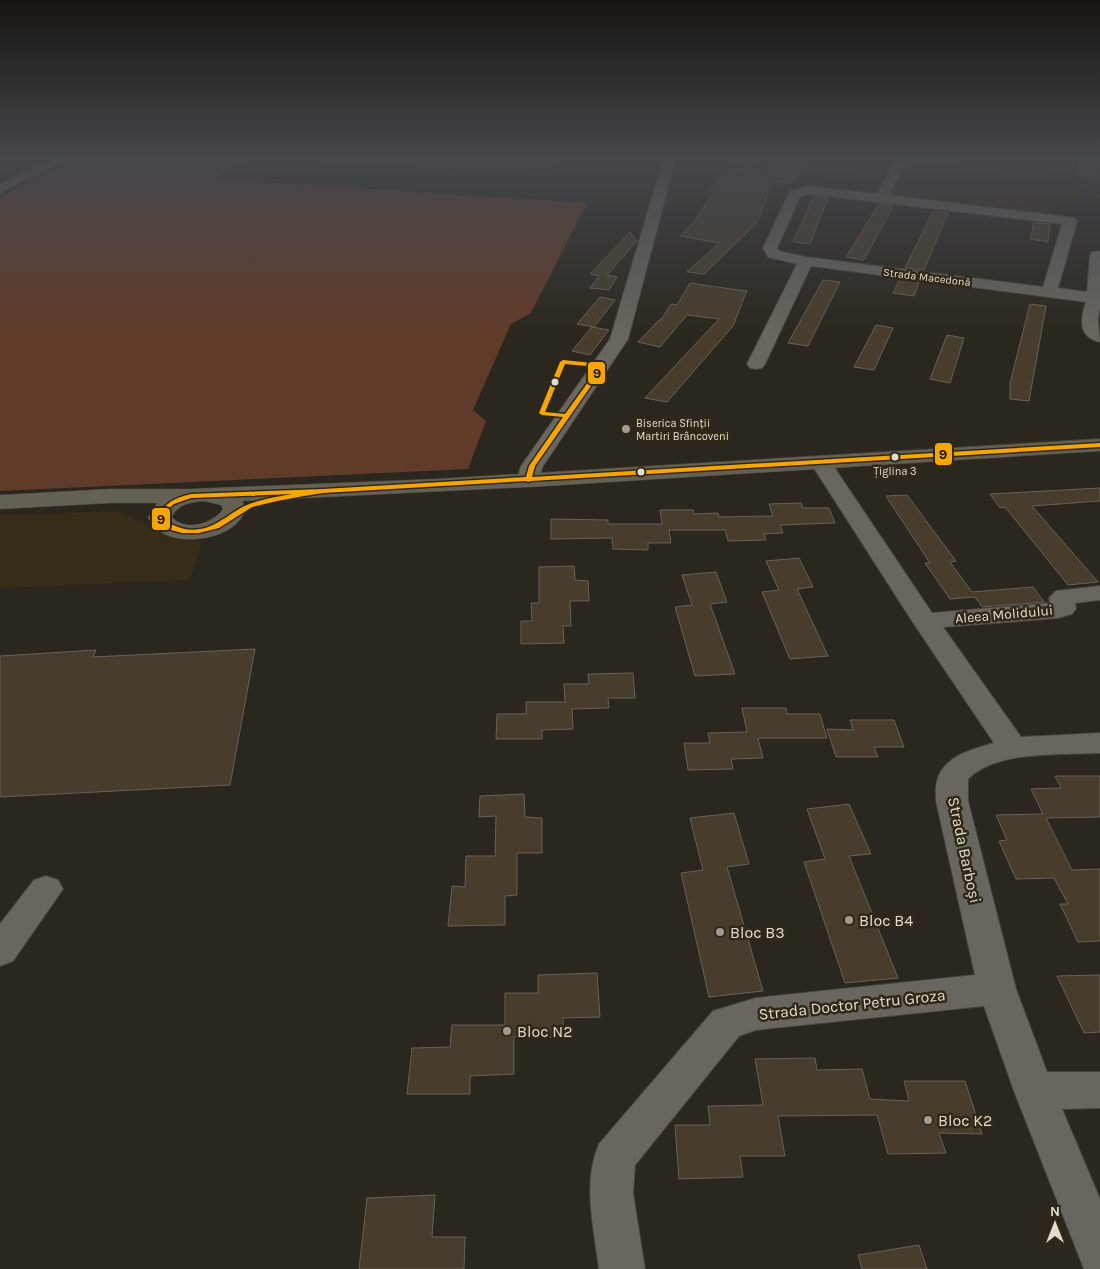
<svg xmlns="http://www.w3.org/2000/svg" width="1100" height="1269" font-family="Karla,sans-serif">
<rect width="100%" height="100%" fill="#2b271e"/>
<!-- built -->
<path fill="#372c17" d="M909,159L1072,176L1084,181L1081,202L1055,200L1051,216L890,196Z
M828,165L889,172L883,184L820,178Z
M1089,178L1100,179V199L1087,197Z
M119,511L145,523L164,537L202,541L190,580L0,588V515Z"/>
<!-- green -->
<path fill="#613b29" d="M82,157H564L550,175L253,158L214,179L587,203L531,313L511,324L473,410L486,421L468,469L0,491V198L31,180Z
M737,157H761L752,168L730,164Z"/>
<!-- building -->
<path fill="#483d2d" stroke="#66615a" d="M1080,158L1100,160V177L1077,175Z
M775,163L801,166L791,183L773,181L757,223L704,274L687,272L719,243L680,236L692,224L715,191L708,190L732,168L768,173Z
M814,196L828,198L810,244L793,242Z
M879,204L893,206L864,260L846,257Z
M933,211L948,213L924,270L905,268Z
M1034,223L1050,224L1048,242L1030,239Z
M630,232L637,241L607,275L617,277L609,290L590,288L599,276L590,274Z
M900,279L919,282L914,296L893,293Z
M823,280L840,282L808,346L788,343Z
M690,283L745,291L747,290L733,326L667,402L645,398L719,319L687,315L660,347L638,342L659,320H661L671,304L677,305Z
M600,297L615,300L594,327L577,324Z
M1030,304L1046,306L1029,401L1010,399V383Z
M876,325L893,328L874,370L854,367Z
M592,327L609,330L590,355L572,351Z
M947,335L964,338L950,383L930,379Z
M1100,488V501L1032,506L1098,582L1068,585L1005,507L1000,508L990,494Z
M907,495L956,561L950,562L972,592L1033,587L1044,602L982,607L975,597L950,599L925,563H930L886,496Z
M801,503L803,508H829L835,523L780,525L783,533L764,534L766,540L728,541L725,530H669L671,543H648V550L613,549L612,538L551,539V519L608,520V524H662L660,510H693L694,514L718,513L719,517L773,516L769,504Z
M799,558L813,587L797,589L828,656L790,659L762,592L779,590L766,561Z
M574,566L575,580L588,581L589,601H570L571,626H563L564,643L521,644V621H532L531,603H539V567Z
M716,572L727,602L710,604L735,674L695,676L675,607L692,605L682,575Z
M255,649L230,785L0,797V656L96,650L93,657Z
M633,673L635,698H608L609,708L572,709L573,729L542,730V739H496L497,714H526V702H565L564,684H589L588,674Z
M742,708H786L787,714H820L827,738H758L763,758L731,759L733,769L688,770L684,743H710L708,733L747,732Z
M850,720H894L904,747H874L878,757H836L827,729L853,730Z
M1055,776H1100V817L1046,818L1072,870L1100,869V941L1078,942L1060,904H1068L1054,878L1016,879L999,841L1007,840L996,815L1043,814L1031,789L1061,788Z
M524,794L525,817L542,818V853H517V895L505,896V925L448,926L452,886L465,887L466,856H495L496,816L479,817L480,796Z
M849,804L871,854L849,856L898,978L845,983L804,862L825,859L807,809Z
M734,813L749,864L727,867L763,991L709,997L681,873L703,870L690,818Z
M597,973L600,1017L563,1018V1037H514V1074L470,1076V1094H407L412,1048L450,1047L452,1025H505V993H538V975Z
M1100,975V1032L1084,1033L1057,976Z
M815,1058L817,1070L862,1069L870,1099L909,1101L904,1081H965L982,1134L939,1133L946,1153L888,1154L877,1115L778,1116L785,1156H740L743,1177L679,1179L675,1125H710L708,1106L763,1105L755,1059Z
M435,1195L432,1237H465L464,1269H359L367,1198Z
M919,1245L927,1269H862L858,1255Z"/>
<g fill="none" stroke-linecap="round" stroke-linejoin="round">
<defs>
<path id="minor" d="M664,157H676L628,339L543,466L536,485L528,486L520,485L517,480L521,466L610,339Z
M896,157H908L889,195L1075,218L1077,221L1058,288L1087,292L1090,255L1092,252L1100,251V308L1098,320L1100,342C1078,337 1080,319 1086,302L811,266L765,364L762,368L756,369L750,368L747,364L797,264L768,257L763,248L790,191L810,186L877,194ZM810,194L1062,224L1043,287L806,257L779,251L777,248L800,197Z
M909,157H968C958,166 919,166 909,157Z
M821,456L828,458L932,613L1050,603L1049,598L1056,591L1100,586V600L1075,603L1076,609L1072,614L1058,618L943,627L1021,737L1100,733V753C1062,755 996,750 968,779V801L1016,989L1047,1072H1100V1108L1062,1109L1100,1199V1269H1084L1014,1091L984,1006L756,1030L739,1036L635,1165L633,1193L645,1269H599C594,1228 582,1183 599,1144L713,1011L756,998L975,975L936,801C936,795 935,787 937,781C943,756 973,749 994,743L912,621L810,462L814,458Z
M46,876L58,880L63,889L13,961L0,966V924L34,880Z"/>
<path id="major" d="M1100,439V451L547,486L242,501L247,509C244,513 242,518 238,522C222,540 177,546 158,530C154,527 151,522 148,518L157,503H110L0,509V495L110,489H190L436,479ZM204,501L221,505L223,509C213,524 185,532 172,517C177,504 192,502 204,501Z"/>
<path id="highway" d="M55,157H72L0,193V184Z"/>
</defs>
<!-- minor casing -->
<use href="#minor" stroke="#48443d" stroke-width="2"/>
<!-- major casing -->
<use href="#major" stroke="#48443d" stroke-width="1"/>
<!-- highway casing -->
<use href="#highway" stroke="#48443d" stroke-width="1"/>
<!-- minor -->
<use href="#minor" fill="#69665f" fill-rule="evenodd"/>
<!-- major -->
<use href="#major" fill="#646054" fill-rule="evenodd"/>
<!-- highway -->
<use href="#highway" fill="#666353" fill-rule="evenodd"/>
<defs>
<path id="bus-1" d="M563,360L602,364L605,366L535,466L532,477L1100,443V447L531,481L528,482L526,481L323,493L304,496L277,501L252,507L219,528L199,533H182L171,530L164,526L157,518C164,503 175,498 191,494L323,489L526,477L529,466L563,417L542,415L539,413L560,362ZM565,364L599,367L565,414L545,412ZM292,494C277,497 261,499 247,505C237,509 229,516 220,521C202,533 180,533 163,518L167,510L174,504L191,498Z"/>
</defs>
<!-- bus-1 casing -->
<use href="#bus-1" stroke="#312818" stroke-width="3"/>
<!-- bus-1 -->
<use href="#bus-1" fill="#f7a600" fill-rule="evenodd"/>
</g>
<!-- sky -->
<linearGradient id="sky" x2="0" y2="1"><stop stop-color="#181510"/><stop offset="0.47" stop-color="#44474c"/><stop offset="1" stop-color="#44474c" stop-opacity="0"/></linearGradient>
<rect width="1100" height="335" fill="url(#sky)"/>
<!-- markers -->
<g fill="#e1dbd1" stroke="#312818" stroke-width="2">
<circle cx="555" cy="382" r="4.5"/>
<circle cx="895" cy="457" r="4.5"/>
<circle cx="641" cy="472" r="4.5"/>
</g>
<g fill="#a19c92" stroke="#312818" stroke-width="2">
<circle cx="626" cy="429" r="5"/>
<circle cx="849" cy="920" r="5"/>
<circle cx="720" cy="932" r="5"/>
<circle cx="507" cy="1031" r="5"/>
<circle cx="928" cy="1120" r="5"/>
</g>
<g text-anchor="middle" stroke-width="5" stroke-linejoin="round" paint-order="stroke">
<!-- far-street labels -->
<g font-size="11" fill="#e1dbd1" stroke="#312818">
<text transform="translate(927 277) rotate(7)" y="4">Strada Macedonă</text>
</g>
<!-- far-poi labels -->
<g font-size="11" fill="#e1dbd1" stroke="#312818" text-anchor="start">
<text x="636" y="427">Biserica Sfinții<tspan x="636" dy="13">Martiri Brâncoveni</tspan></text>
</g>
<!-- far-bus labels -->
<g font-size="11" fill="#e1dbd1" stroke="#312818">
<text x="895" y="475">Țiglina 3</text>
</g>
<!-- street labels -->
<g font-size="14" fill="#e1dbd1" stroke="#312818">
<text transform="translate(1004 614) rotate(-5)" y="5">Aleea Molidului</text>
</g>
<!-- near-street labels -->
<g font-size="16" fill="#e1dbd1" stroke="#312818">
<text transform="translate(965 850) rotate(78)" y="6">Strada Barboși</text>
<text transform="translate(852 1004) rotate(-6)" y="6">Strada Doctor Petru Groza</text>
</g>
<!-- near-poi labels -->
<g font-size="16" fill="#e1dbd1" stroke="#312818" text-anchor="start">
<text x="859" y="926">Bloc B4</text>
<text x="730" y="938">Bloc B3</text>
<text x="517" y="1037">Bloc N2</text>
<text x="938" y="1126">Bloc K2</text>
</g>
</g>
<g stroke="#312818" stroke-width="2">
<rect x="587" y="361" width="19" height="24" rx="5" fill="#f7a600"/>
<rect x="934" y="442" width="19" height="24" rx="5" fill="#f7a600"/>
<rect x="151" y="507" width="20" height="24" rx="5" fill="#f7a600"/>
</g>
<g font-size="14" text-anchor="middle" font-weight="bold" fill="#111">
<text x="597" y="378">9</text>
<text x="943" y="459">9</text>
<text x="161" y="524">9</text>
</g>
<!-- north arrow -->
<g transform="translate(1055 1224)" stroke="#312818" stroke-width="4" paint-order="stroke">
<path d="M0-4L9 19L0 12L-9 19Z" fill="#e1dbd1"/>
<text y="-8" font-size="14" font-weight="bold" text-anchor="middle" fill="#e1dbd1">N</text>
</g>
</svg>
